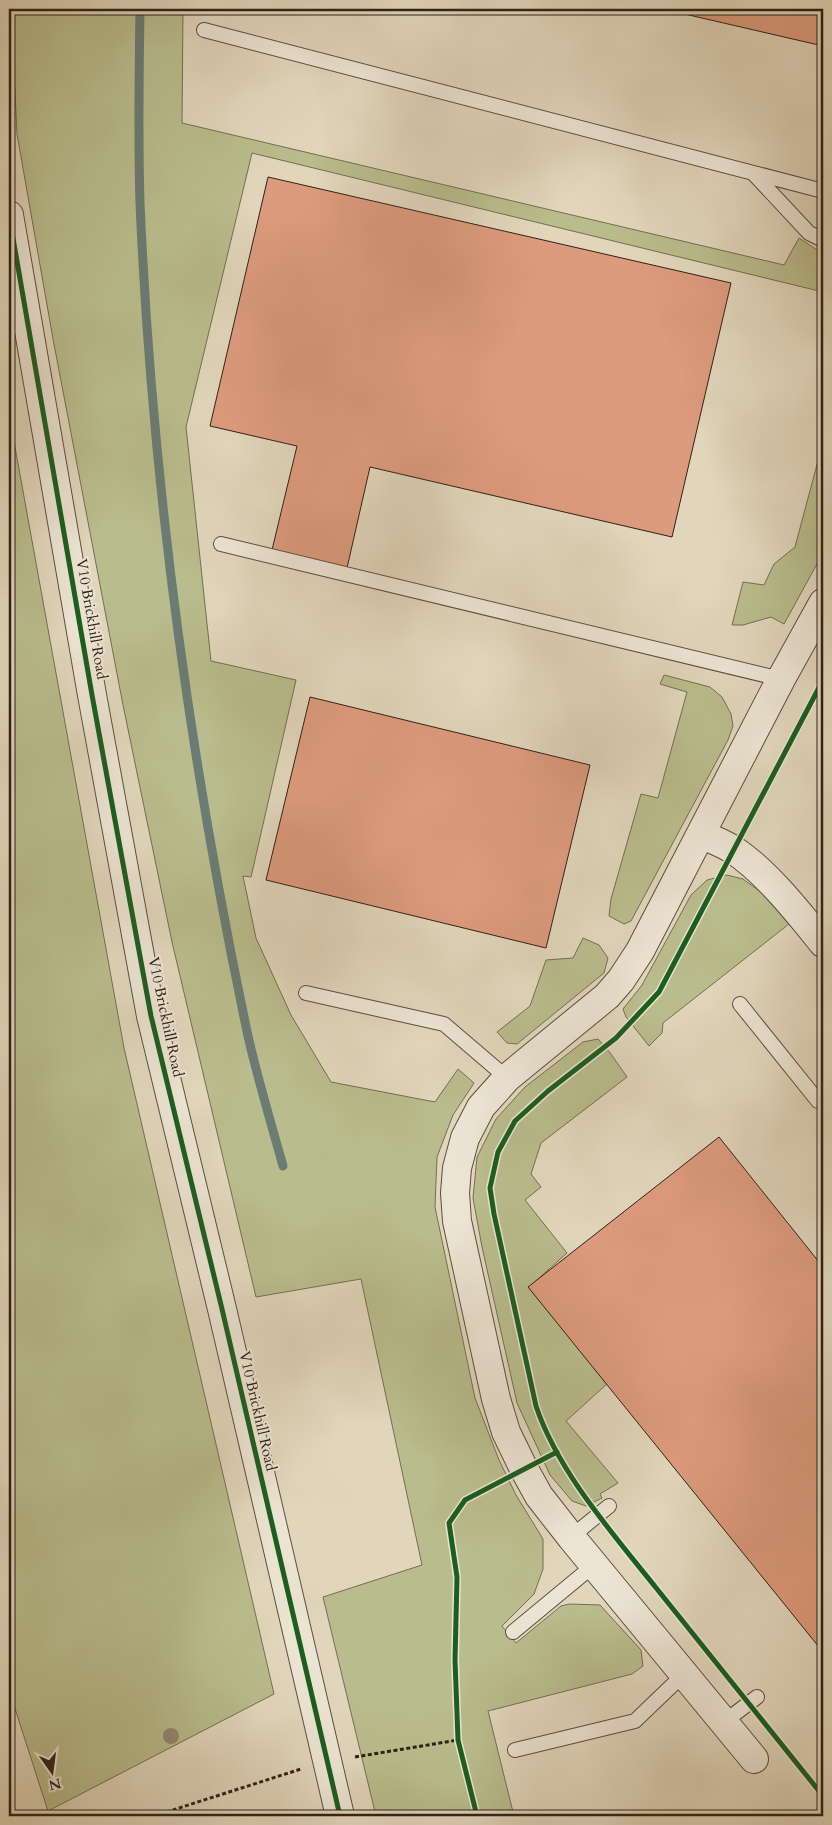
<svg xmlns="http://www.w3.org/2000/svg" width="832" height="1825" font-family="Cardo,serif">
<rect width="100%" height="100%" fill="#e1d6bb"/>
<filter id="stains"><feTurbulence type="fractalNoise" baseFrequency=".004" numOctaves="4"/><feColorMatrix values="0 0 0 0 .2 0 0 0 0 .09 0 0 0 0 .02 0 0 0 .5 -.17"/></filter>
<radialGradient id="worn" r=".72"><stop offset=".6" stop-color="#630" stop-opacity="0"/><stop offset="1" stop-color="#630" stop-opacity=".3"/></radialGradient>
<!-- green -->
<path fill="#b9bc8c" stroke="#746e52" d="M11,9H183L182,123L784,265L799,238L823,254V292L252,153L186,427L211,661L296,680L251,877L243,876L256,938L291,1015L331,1082L435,1102L458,1069L474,1083L453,1115L437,1157L435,1207L475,1398L499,1460L516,1495L543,1539V1569L534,1594L502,1626L516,1643L561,1606L569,1604L600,1605L641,1650L643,1666L632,1674L488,1711L514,1816H376L323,1597L422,1565L361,1279L256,1297L172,942L123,705L53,339L17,134Z
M9,414L124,1048L274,1694L48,1811L9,1690Z
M823,442V553L784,624L771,617L743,625H732L743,582L764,585L774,564L795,547Z
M664,675L710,687L722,697L731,714L733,726L728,740L631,921L624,924L609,916L611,899L641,794L658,798L687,692L660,684Z
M727,875L743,879L762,893L789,924L663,1023L662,1033L649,1046L626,1017L623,1009L642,985L691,895L707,880Z
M583,938L599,945L608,958L604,973L517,1044L507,1043L497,1032L530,1006L546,960L573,958Z
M598,1039L611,1054L627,1077L541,1143L531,1174L541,1187L525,1200L567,1253L529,1287L607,1384L566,1421L618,1483L600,1494L602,1498L586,1506L572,1501L550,1475L517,1403L482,1247L473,1198L477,1157L496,1119L525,1087L583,1042Z"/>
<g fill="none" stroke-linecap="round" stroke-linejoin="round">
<!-- stream -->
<path stroke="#6b7c75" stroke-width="9" d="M140,9C139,73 138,138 140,203C152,483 190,762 248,1036C258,1080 271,1123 283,1166"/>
</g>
<!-- building -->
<path fill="#dd9b7d" stroke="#2e2117" d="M663,9H823V46Z
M268,177L731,283L672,537L370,467L347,568L272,550L297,446L210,426Z
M310,697L590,765L546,948L266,880Z
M719,1137L823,1267V1652L528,1287Z"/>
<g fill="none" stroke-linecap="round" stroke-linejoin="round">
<defs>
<path id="service" d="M204,30L823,191
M753,173L809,233L823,240
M221,544L781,679
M306,993L444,1024L507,1078
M740,1004L818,1101
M571,1537L609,1506
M513,1632L594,1565
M724,1722L757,1697
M515,1750L635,1721L684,1674"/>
<path id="minor" d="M701,834C711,839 722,843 732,849C766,871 798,912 823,943
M754,1759L571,1537L539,1496L524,1469L506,1432L496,1399L457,1221L455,1193L457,1168L465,1138L481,1107L507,1078L607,996L621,980L640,951L781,679L823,603"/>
<path id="tertiary" d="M9,215L92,695L151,1016L222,1309L340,1816"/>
</defs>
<!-- service casing -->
<use href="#service" stroke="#5b4e40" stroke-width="16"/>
<!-- minor casing -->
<use href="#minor" stroke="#5b4e40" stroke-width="30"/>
<!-- tertiary casing -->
<use href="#tertiary" stroke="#5b4e40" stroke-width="30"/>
<!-- path -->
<path stroke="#2e2117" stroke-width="3" stroke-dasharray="4 2.5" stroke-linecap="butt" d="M355,1757L458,1740
M154,1816L301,1769"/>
<!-- service -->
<use href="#service" stroke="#ece4d3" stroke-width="14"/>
<!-- minor -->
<use href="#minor" stroke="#ece4d3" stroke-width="28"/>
<!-- tertiary -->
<use href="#tertiary" stroke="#ece4d3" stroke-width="28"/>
<defs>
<path id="cycleway" d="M9,215L92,695L151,1016L222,1309L340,1816
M823,680L659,992L616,1038L548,1091L515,1121L498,1152L490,1188L494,1214L536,1406C558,1472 614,1535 657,1589C712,1658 768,1727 823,1796
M477,1816L458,1740L455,1660L457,1577L449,1523L465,1500L557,1452"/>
</defs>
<!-- cycleway casing -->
<use href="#cycleway" stroke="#ece4d3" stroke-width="8"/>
<!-- cycleway -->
<use href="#cycleway" stroke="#1b5e20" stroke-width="5"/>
</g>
<!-- trees -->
<circle fill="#928871" cx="171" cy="1736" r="8"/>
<g text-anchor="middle" stroke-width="4" stroke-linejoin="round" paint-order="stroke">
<!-- street labels -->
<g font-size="15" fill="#2e2117" stroke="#ece4d3">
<text transform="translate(92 619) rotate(80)" y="5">V10 Brickhill Road</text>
<text transform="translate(166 1017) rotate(78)" y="5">V10 Brickhill Road</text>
<text transform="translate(258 1411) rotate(77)" y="5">V10 Brickhill Road</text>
</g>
</g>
<!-- margin -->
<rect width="832" height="1825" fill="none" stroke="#e1d6bb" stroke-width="30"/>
<rect x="10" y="10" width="812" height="1805" fill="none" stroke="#2e2117" stroke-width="2.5"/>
<rect x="15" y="15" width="802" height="1795" fill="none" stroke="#2e2117"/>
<!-- north arrow -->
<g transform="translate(52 1772) rotate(166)" stroke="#ece4d3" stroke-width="4" paint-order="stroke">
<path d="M0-4L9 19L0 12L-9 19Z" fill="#2e2117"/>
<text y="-8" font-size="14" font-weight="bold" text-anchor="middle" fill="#2e2117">N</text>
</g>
<rect width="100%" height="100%" filter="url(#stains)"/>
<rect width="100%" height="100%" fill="url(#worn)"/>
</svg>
